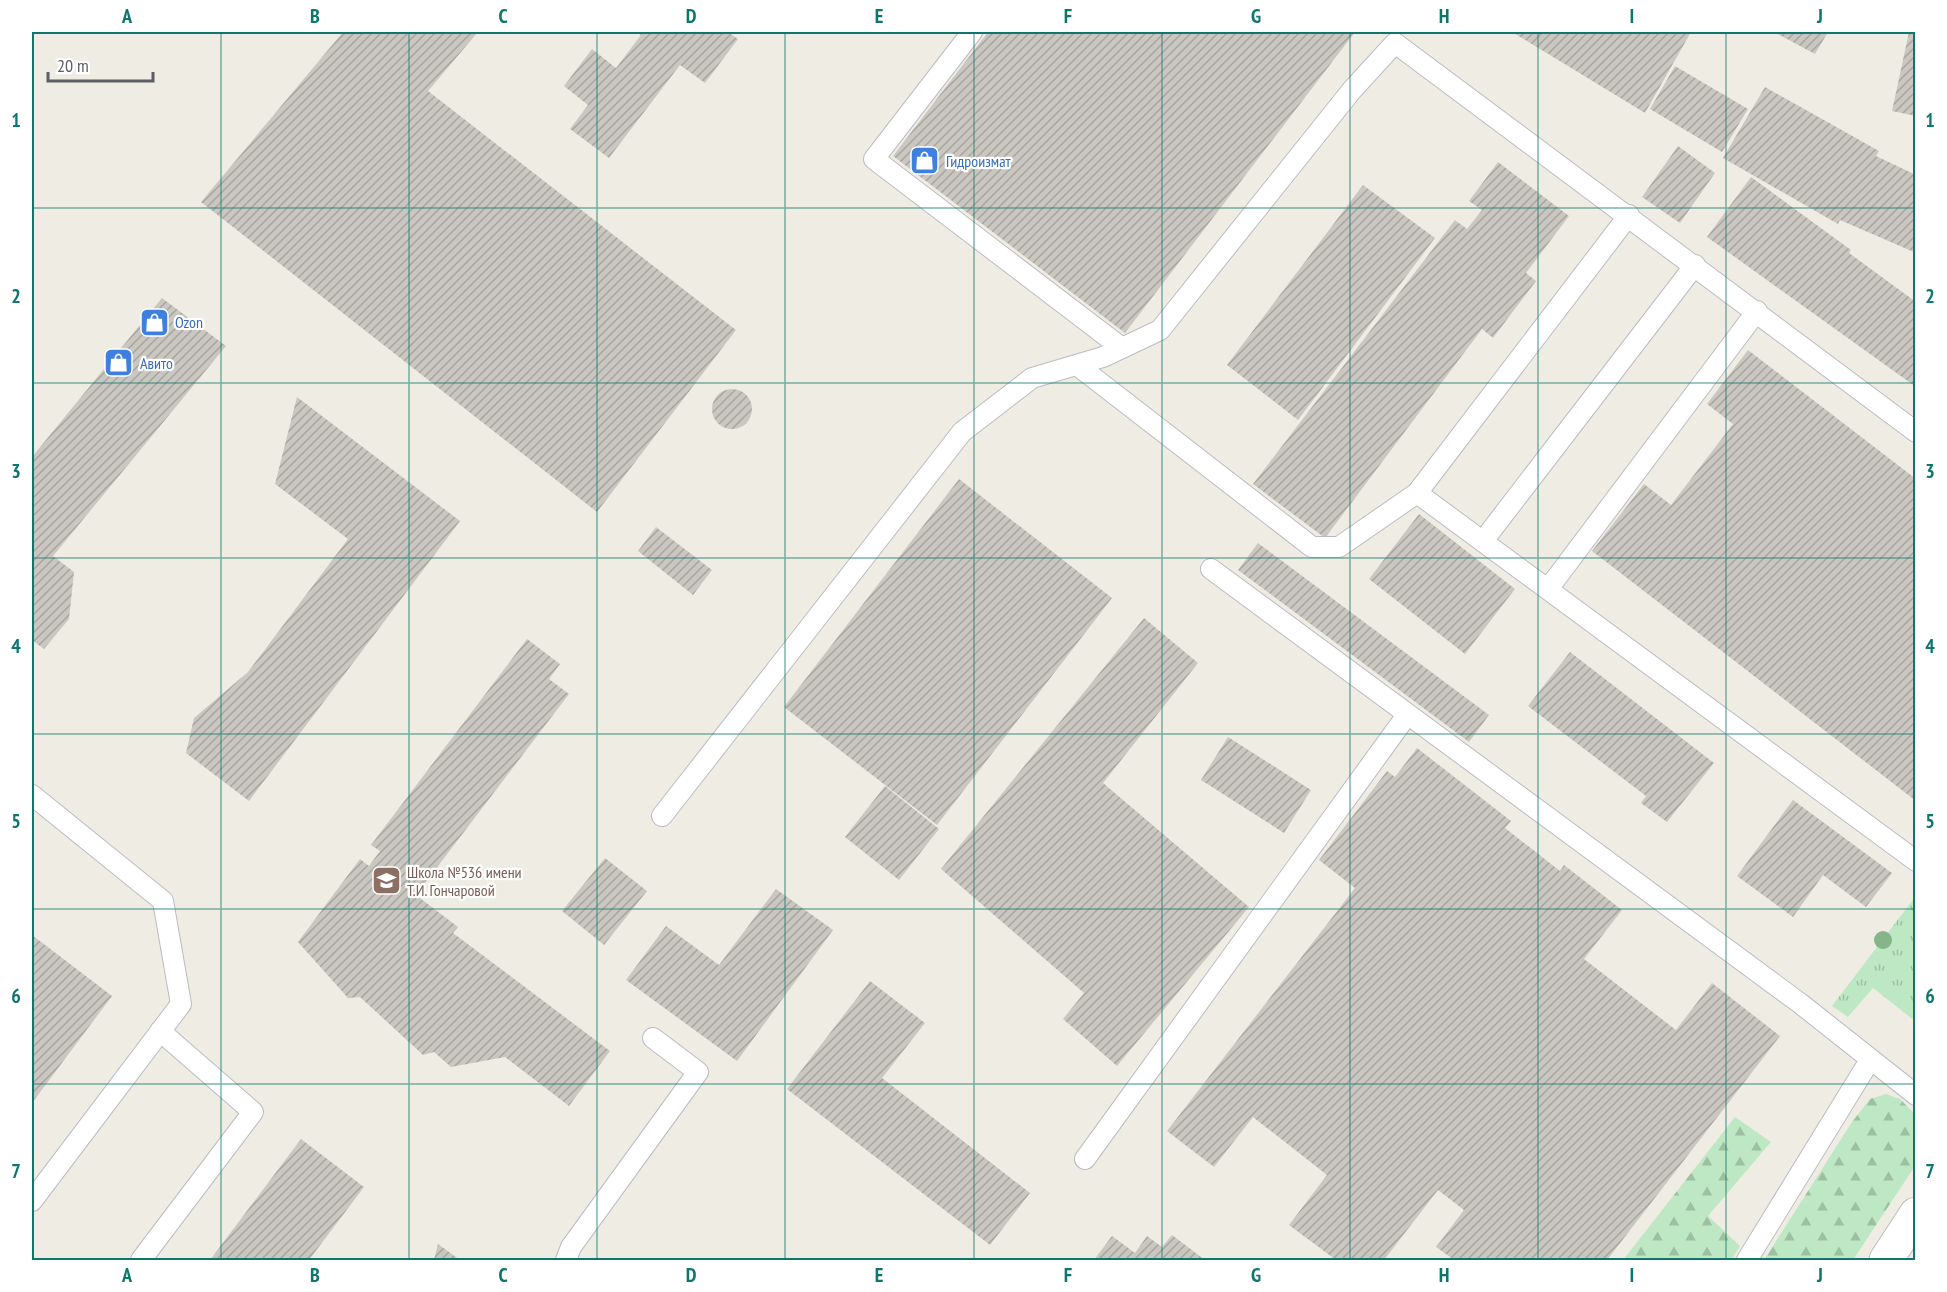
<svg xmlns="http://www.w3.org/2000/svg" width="1947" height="1292" font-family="'PT Sans Narrow',sans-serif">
<defs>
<pattern id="grass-tufts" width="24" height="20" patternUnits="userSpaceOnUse" patternTransform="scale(1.5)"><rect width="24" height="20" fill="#bee8c3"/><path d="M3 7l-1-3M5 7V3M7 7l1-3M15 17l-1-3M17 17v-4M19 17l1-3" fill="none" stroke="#9dbfa2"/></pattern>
<pattern id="forest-firs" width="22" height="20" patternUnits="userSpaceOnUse" patternTransform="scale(1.5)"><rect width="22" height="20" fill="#bee8c3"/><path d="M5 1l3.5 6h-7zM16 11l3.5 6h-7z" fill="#9dbfa2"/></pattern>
<pattern id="building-hatch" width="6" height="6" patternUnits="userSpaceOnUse" patternTransform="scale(1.5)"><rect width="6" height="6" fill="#cac7c0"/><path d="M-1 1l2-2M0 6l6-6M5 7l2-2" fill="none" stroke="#a7a5a0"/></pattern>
</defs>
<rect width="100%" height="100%" fill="#efede3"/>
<!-- grass -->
<path fill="url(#grass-tufts)" d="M1915,897V1021L1873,988L1848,1017L1832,1006Z"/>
<!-- forest -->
<path fill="url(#forest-firs)" d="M1886,1094L1900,1099L1915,1114V1166L1853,1260H1764L1852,1122L1870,1099Z
M1735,1117L1771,1142L1708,1216L1740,1246L1731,1260H1623Z"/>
<!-- building -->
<path fill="url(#building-hatch)" d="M343,32H478L428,91L736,330L597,512L201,202Z
M636,32H728L738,39L705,83L680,65L609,158L570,129L588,105L564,86L592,49L616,68L641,35Z
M988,32H1355L1125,333L893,156Z
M1512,32H1691L1645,113Z
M1774,32H1828L1815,54Z
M1909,32H1916V116L1892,111Z
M1675,66L1748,109L1722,152L1650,109Z
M1765,87L1879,151L1876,156L1916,175V253L1840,220L1838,224L1723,158Z
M1678,146L1715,173L1680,223L1642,197Z
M1498,162L1569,216L1526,273L1536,281L1493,338L1482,329L1325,538L1253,484L1455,220L1467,229L1482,210L1469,201Z
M1751,177L1851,250L1849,253L1916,302V387L1707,237Z
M1363,185L1435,238L1298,420L1227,365Z
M162,298L226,346L53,556L74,572L69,619L44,649L32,640V457Z
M1748,350L1916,479V801L1592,551L1644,484L1671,505L1733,424L1707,404Z
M712 409a20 20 0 1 1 40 0a20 20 0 1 1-40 0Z
M297,397L460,521L249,801L186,753L194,718L248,672L348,539L275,484Z
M959,479L1112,598L937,825L784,707Z
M1419,514L1515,589L1465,654L1369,579Z
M656,527L712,570L693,595L638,551Z
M1258,543L1489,715L1469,742L1238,570Z
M1144,618L1198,663L1103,783L1249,907L1117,1066L1063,1019L1084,993L941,869Z
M527,639L560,664L549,679L569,694L416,895L458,927L453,933L610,1051L569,1106L505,1057L451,1067L434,1052L423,1055L360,997L348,998L298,942L360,859L369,866L380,851L371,845Z
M1570,652L1714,763L1667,822L1641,803L1646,796L1528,706Z
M1228,737L1311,790L1284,833L1201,780Z
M1417,748L1511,821L1505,828L1560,871L1564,865L1622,910L1584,959L1676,1030L1712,983L1780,1036L1607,1260H1454L1436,1247L1464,1210L1438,1190L1384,1260H1336L1289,1225L1327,1175L1253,1117L1214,1167L1167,1131L1355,888L1319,860L1387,771L1395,777Z
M885,786L939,829L899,880L845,837Z
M1793,800L1892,873L1866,907L1823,875L1793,917L1737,876Z
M605,858L647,891L604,945L562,911Z
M776,889L833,930L737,1061L626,980L666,926L719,965Z
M32,935L112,996L32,1103Z
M870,981L925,1023L882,1078L1030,1193L990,1245L787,1089Z
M301,1139L364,1187L309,1260H210Z
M1172,1235L1205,1260H1094L1112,1236L1135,1253L1147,1236L1162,1247Z
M438,1244L460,1260H434Z"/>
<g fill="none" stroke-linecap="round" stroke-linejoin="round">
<defs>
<path id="lane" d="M972,32L874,159L1122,348
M1077,365L1312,547H1339L1417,493L1629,215
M1417,493L1916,861
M1483,541L1695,265
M1211,569L1801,1004L1916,1095
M1548,589L1757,311
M32,795L163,901L181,1004L32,1201
M662,816L962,432L1032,378L1103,357L1160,330L1352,90L1395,43L1916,432
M1085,1159L1407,715
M141,1260L253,1112L160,1031
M566,1260L571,1247L698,1072L653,1038
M1747,1260L1870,1060"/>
<path id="street" d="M1886,1260L1916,1214"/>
</defs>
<!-- lane casing -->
<use href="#lane" stroke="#bbbcc3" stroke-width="22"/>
<!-- street casing -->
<use href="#street" stroke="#bbbcc3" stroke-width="35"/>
<!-- lane -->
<use href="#lane" stroke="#fff" stroke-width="20"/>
<!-- street -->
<use href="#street" stroke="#fff" stroke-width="33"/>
</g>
<!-- trees -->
<circle fill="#86b589" cx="1883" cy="940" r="9"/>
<!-- grid -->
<path fill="none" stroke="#0f766e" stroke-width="1.5" stroke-opacity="0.55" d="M221,32V1260M409,32V1260M597,32V1260M785,32V1260M974,32V1260M1162,32V1260M1350,32V1260M1538,32V1260M1726,32V1260M32,208H1916M32,383H1916M32,558H1916M32,734H1916M32,909H1916M32,1084H1916"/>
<!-- icons -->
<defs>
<symbol id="shop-square" viewBox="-11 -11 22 22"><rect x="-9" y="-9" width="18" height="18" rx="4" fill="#3f7fe0" stroke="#fff"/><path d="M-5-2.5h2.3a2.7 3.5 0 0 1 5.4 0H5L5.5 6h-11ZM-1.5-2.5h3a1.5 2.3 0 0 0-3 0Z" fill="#fff"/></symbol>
<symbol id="school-square" viewBox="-11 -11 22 22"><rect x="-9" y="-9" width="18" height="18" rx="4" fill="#8d6e63" stroke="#fff"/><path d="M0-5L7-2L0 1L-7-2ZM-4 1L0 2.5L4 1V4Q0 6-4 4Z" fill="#fff"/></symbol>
</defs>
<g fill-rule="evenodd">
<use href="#shop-square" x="908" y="144" width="33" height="33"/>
<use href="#shop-square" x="138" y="306" width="33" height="33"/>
<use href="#shop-square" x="102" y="346" width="33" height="33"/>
<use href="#school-square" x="370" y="864" width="33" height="33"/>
</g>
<g text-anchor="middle" stroke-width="4.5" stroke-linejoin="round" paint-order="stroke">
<!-- shop labels -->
<g font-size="16" fill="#366cbe" stroke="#fff" text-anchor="start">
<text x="946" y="167">Гидроизмат</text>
<text x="175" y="328">Ozon</text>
<text x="140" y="369">Авито</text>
</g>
<!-- education labels -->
<g font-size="16" fill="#785e54" stroke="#fff" text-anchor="start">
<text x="407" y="878">Школа №536 имени<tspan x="407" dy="18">Т.И. Гончаровой</tspan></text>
</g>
</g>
<!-- border -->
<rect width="1947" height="1292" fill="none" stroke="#ffffff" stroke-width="66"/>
<!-- scale -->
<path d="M48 72v9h105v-9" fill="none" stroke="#5b5e65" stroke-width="3"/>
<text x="57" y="72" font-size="18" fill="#5b5e65" stroke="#ffffff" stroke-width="4.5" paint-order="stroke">20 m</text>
<rect x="33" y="33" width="1881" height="1226" fill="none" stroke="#0f766e" stroke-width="2"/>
<g font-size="20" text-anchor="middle" font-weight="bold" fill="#0f766e">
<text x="127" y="23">A</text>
<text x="315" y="23">B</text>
<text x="503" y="23">C</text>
<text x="691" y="23">D</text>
<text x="879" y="23">E</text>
<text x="1068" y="23">F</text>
<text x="1256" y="23">G</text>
<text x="1444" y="23">H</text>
<text x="1632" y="23">I</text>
<text x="1820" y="23">J</text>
<text x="16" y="127">1</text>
<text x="1930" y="127">1</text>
<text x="16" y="303">2</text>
<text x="1930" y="303">2</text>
<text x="16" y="478">3</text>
<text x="1930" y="478">3</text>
<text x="16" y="653">4</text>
<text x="1930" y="653">4</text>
<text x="16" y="828">5</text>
<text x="1930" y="828">5</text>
<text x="16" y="1003">6</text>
<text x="1930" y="1003">6</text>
<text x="16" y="1178">7</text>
<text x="1930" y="1178">7</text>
<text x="127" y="1282">A</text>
<text x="315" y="1282">B</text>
<text x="503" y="1282">C</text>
<text x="691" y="1282">D</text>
<text x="879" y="1282">E</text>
<text x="1068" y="1282">F</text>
<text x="1256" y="1282">G</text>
<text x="1444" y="1282">H</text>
<text x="1632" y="1282">I</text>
<text x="1820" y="1282">J</text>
</g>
</svg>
